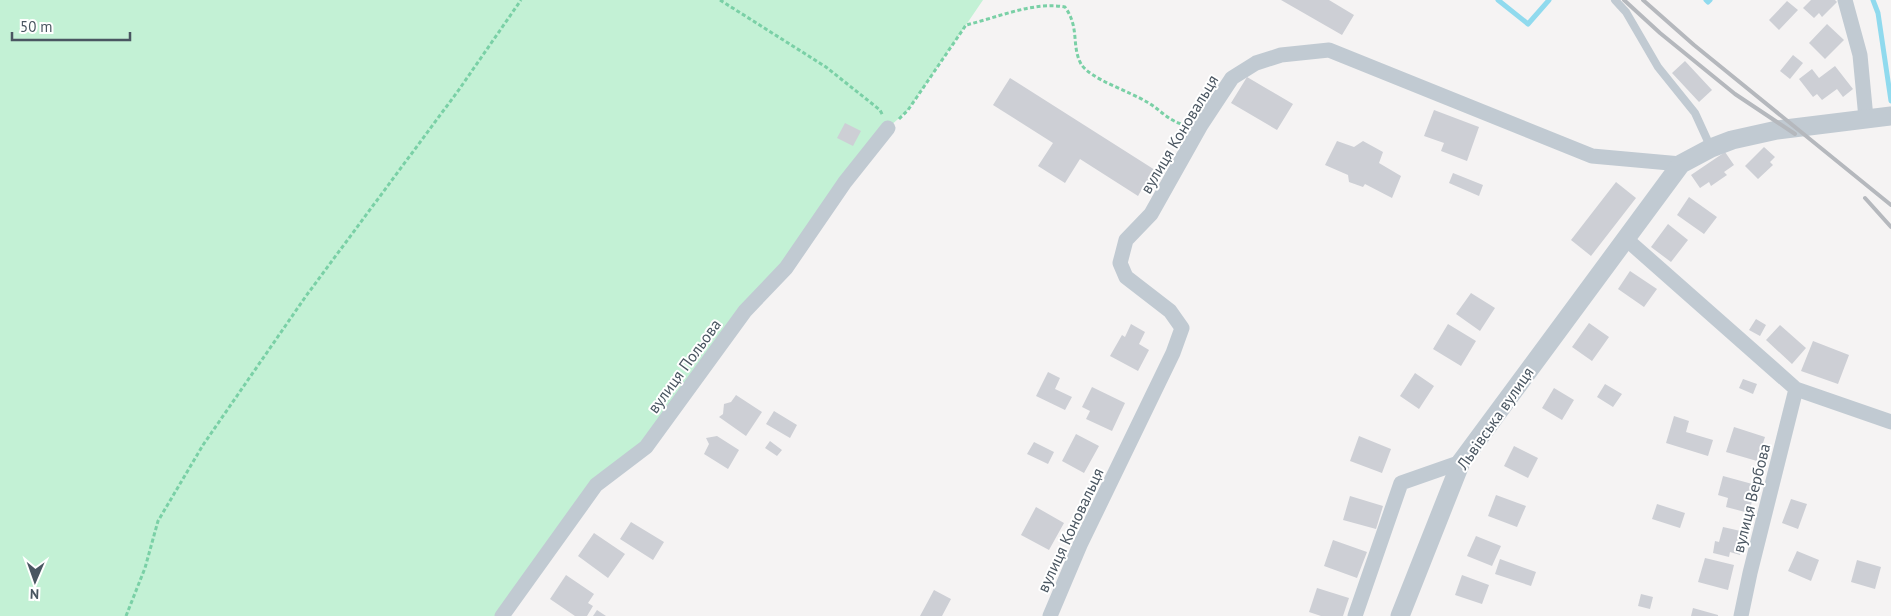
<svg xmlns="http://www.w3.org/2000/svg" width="1891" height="616" font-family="'PT Sans',sans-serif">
<rect width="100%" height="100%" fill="#f5f3f3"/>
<!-- green -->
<path fill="#c3f1d5" d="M0,0H983L908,110L888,128L646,447L596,485L502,616H0Z"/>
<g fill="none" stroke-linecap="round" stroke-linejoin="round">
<!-- stream -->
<path stroke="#90daee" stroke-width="5" d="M1498,0L1528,24L1549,0
M1706,0L1708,2L1710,0
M1873,0L1878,13L1891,101"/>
</g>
<!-- building -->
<path fill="#cdcfd5" d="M1281,0H1329L1354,15L1342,35Z
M1811,0H1835L1837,2L1822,17L1819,13L1814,18L1803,8Z
M1787,1L1798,10L1779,30L1769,20Z
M1827,24L1844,40L1825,59L1809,43Z
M1793,55L1803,63L1790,79L1780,71Z
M1685,61L1712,90L1699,102L1672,73Z
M1835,66L1853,89L1843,97L1837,89L1822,100L1817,94L1813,97L1799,79L1812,69L1819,78Z
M1247,77L1293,104L1277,130L1231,103Z
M1010,78L1155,170L1149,179L1157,183L1150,194L1142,189L1138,196L1080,159L1065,183L1038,166L1053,143L993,105Z
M1434,110L1479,127L1467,161L1441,151L1444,143L1424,136Z
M845,123L861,131L853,146L837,138Z
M1337,141L1354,147L1363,141L1383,152L1379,163L1401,176L1392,198L1365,184L1363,187L1349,182L1348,175L1325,165Z
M1764,147L1775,157L1770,162L1773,165L1758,179L1745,166Z
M1725,152L1734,165L1724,172L1727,175L1711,186L1709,182L1700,188L1691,175Z
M1453,173L1483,185L1479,196L1449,183Z
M1616,182L1636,198L1591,256L1571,240Z
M1689,197L1717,217L1704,234L1677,215Z
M1668,224L1688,240L1671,262L1651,247Z
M1630,271L1657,289L1644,307L1618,289Z
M1471,293L1495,308L1480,331L1456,314Z
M1756,319L1766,325L1760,336L1749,330Z
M1589,323L1609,337L1592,361L1572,347Z
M1131,324L1145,332L1139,344L1149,350L1138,371L1110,356L1122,335L1125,337Z
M1448,324L1476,341L1461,366L1433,349Z
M1780,325L1806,348L1792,364L1766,340Z
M1813,341L1849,355L1838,384L1801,371Z
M1048,372L1060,378L1055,389L1072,397L1065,410L1036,396Z
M1415,373L1434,386L1419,409L1400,396Z
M1743,379L1757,384L1753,394L1739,388Z
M1605,384L1622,394L1613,407L1597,397Z
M1092,387L1125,403L1112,431L1086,419L1090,411L1082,407Z
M1554,388L1574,400L1562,420L1542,408Z
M736,395L762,412L746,436L719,417L723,414L724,404L731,402Z
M774,411L797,425L790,438L766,424Z
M1674,416L1689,421L1686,432L1713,440L1708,456L1666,443Z
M1734,427L1765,437L1757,461L1726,452Z
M1076,434L1099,446L1084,473L1062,461Z
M717,436L739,450L728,469L704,454L709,444L706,438Z
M1359,436L1391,449L1382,473L1350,461Z
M770,441L782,450L777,456L765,448Z
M1034,442L1054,452L1048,464L1027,454Z
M1514,446L1538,458L1528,478L1504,466Z
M1723,476L1756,485L1749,513L1726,507L1728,498L1718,495Z
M1496,495L1526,506L1517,527L1488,516Z
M1350,496L1383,506L1376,529L1343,520Z
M1791,499L1807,504L1798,529L1782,523Z
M1657,504L1685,513L1680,528L1652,519Z
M1036,507L1064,523L1049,550L1021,535Z
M631,522L664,542L653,560L620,539Z
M1723,527L1745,532L1740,555L1730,552L1729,557L1713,553L1715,541L1719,542Z
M594,533L625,554L608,578L578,556Z
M1476,536L1501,546L1492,566L1467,556Z
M1333,540L1367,552L1357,578L1324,566Z
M1797,551L1819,560L1811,581L1788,571Z
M1705,558L1734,565L1728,590L1698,582Z
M1500,559L1536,572L1531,586L1495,574Z
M1857,560L1881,567L1875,589L1851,582Z
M566,575L594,594L588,603L593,606L587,616H575L550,599Z
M1462,575L1489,585L1482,604L1455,595Z
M1317,588L1349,598L1343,616H1321L1309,612Z
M934,590L951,599L942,616H920Z
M1641,594L1653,597L1650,609L1638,606Z
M1693,608L1718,615V616H1691Z
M597,610L606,616H593Z"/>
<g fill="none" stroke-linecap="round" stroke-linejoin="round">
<!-- path -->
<path stroke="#7ad0a6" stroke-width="3" stroke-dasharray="4 2.5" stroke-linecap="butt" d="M720,0L826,67L880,110L883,116
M899,119L908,110L966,25C996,18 1034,1 1065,7C1080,28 1071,45 1081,64C1090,79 1131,92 1147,102C1161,110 1169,122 1186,125
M126,616L145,568L158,521L203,445L306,296L458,91L521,0"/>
<!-- service -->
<path stroke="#c1cad2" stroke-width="8" d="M1615,0L1626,12L1658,67L1695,113L1711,148"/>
<!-- minor -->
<path stroke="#c1cad2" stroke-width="15" d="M1845,0L1860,55L1866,118
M1625,238L1796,389L1891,422
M502,616L596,485L646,447L745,311L786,268L845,182L888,128
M1050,616L1080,545L1173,353L1182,328L1170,311L1126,277L1120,263L1126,240L1151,214L1201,125L1232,78L1256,63L1281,55L1329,50L1592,156L1681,164
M1355,616L1401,483L1461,462
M1741,616L1750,573L1796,389"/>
<!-- tertiary -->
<path stroke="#c1cad2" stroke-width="19" d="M1400,616L1461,462L1681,164L1711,148L1732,140L1777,130L1891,116"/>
<!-- rail -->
<path stroke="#b5b8bd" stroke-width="4" d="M1624,0L1660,33L1735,94L1795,134
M1643,0L1694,45L1891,205
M1865,198L1891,227"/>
</g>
<g text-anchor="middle" stroke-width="4" stroke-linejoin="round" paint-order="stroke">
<!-- street labels -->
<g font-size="16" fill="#4a5661" stroke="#fff">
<text transform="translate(1179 134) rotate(-59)" y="6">вулиця Коновальця</text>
<text transform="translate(684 366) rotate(-54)" y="6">вулиця Польова</text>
<text transform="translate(1495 418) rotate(-55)" y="6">Львівська вулиця</text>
<text transform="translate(1751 498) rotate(-76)" y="6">вулиця Вербова</text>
<text transform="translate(1070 530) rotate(-65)" y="6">вулиця Коновальця</text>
</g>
</g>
<!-- north arrow -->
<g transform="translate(35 581) rotate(182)" stroke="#ffffff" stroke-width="4" paint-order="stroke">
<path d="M0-4L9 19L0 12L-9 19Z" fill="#4a5661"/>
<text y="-8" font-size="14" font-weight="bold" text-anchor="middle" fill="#4a5661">N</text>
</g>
<!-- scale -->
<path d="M12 32v8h118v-8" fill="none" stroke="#4a5661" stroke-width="2.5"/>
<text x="20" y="32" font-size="15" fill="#4a5661" stroke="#ffffff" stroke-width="4" paint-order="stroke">50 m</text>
</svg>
